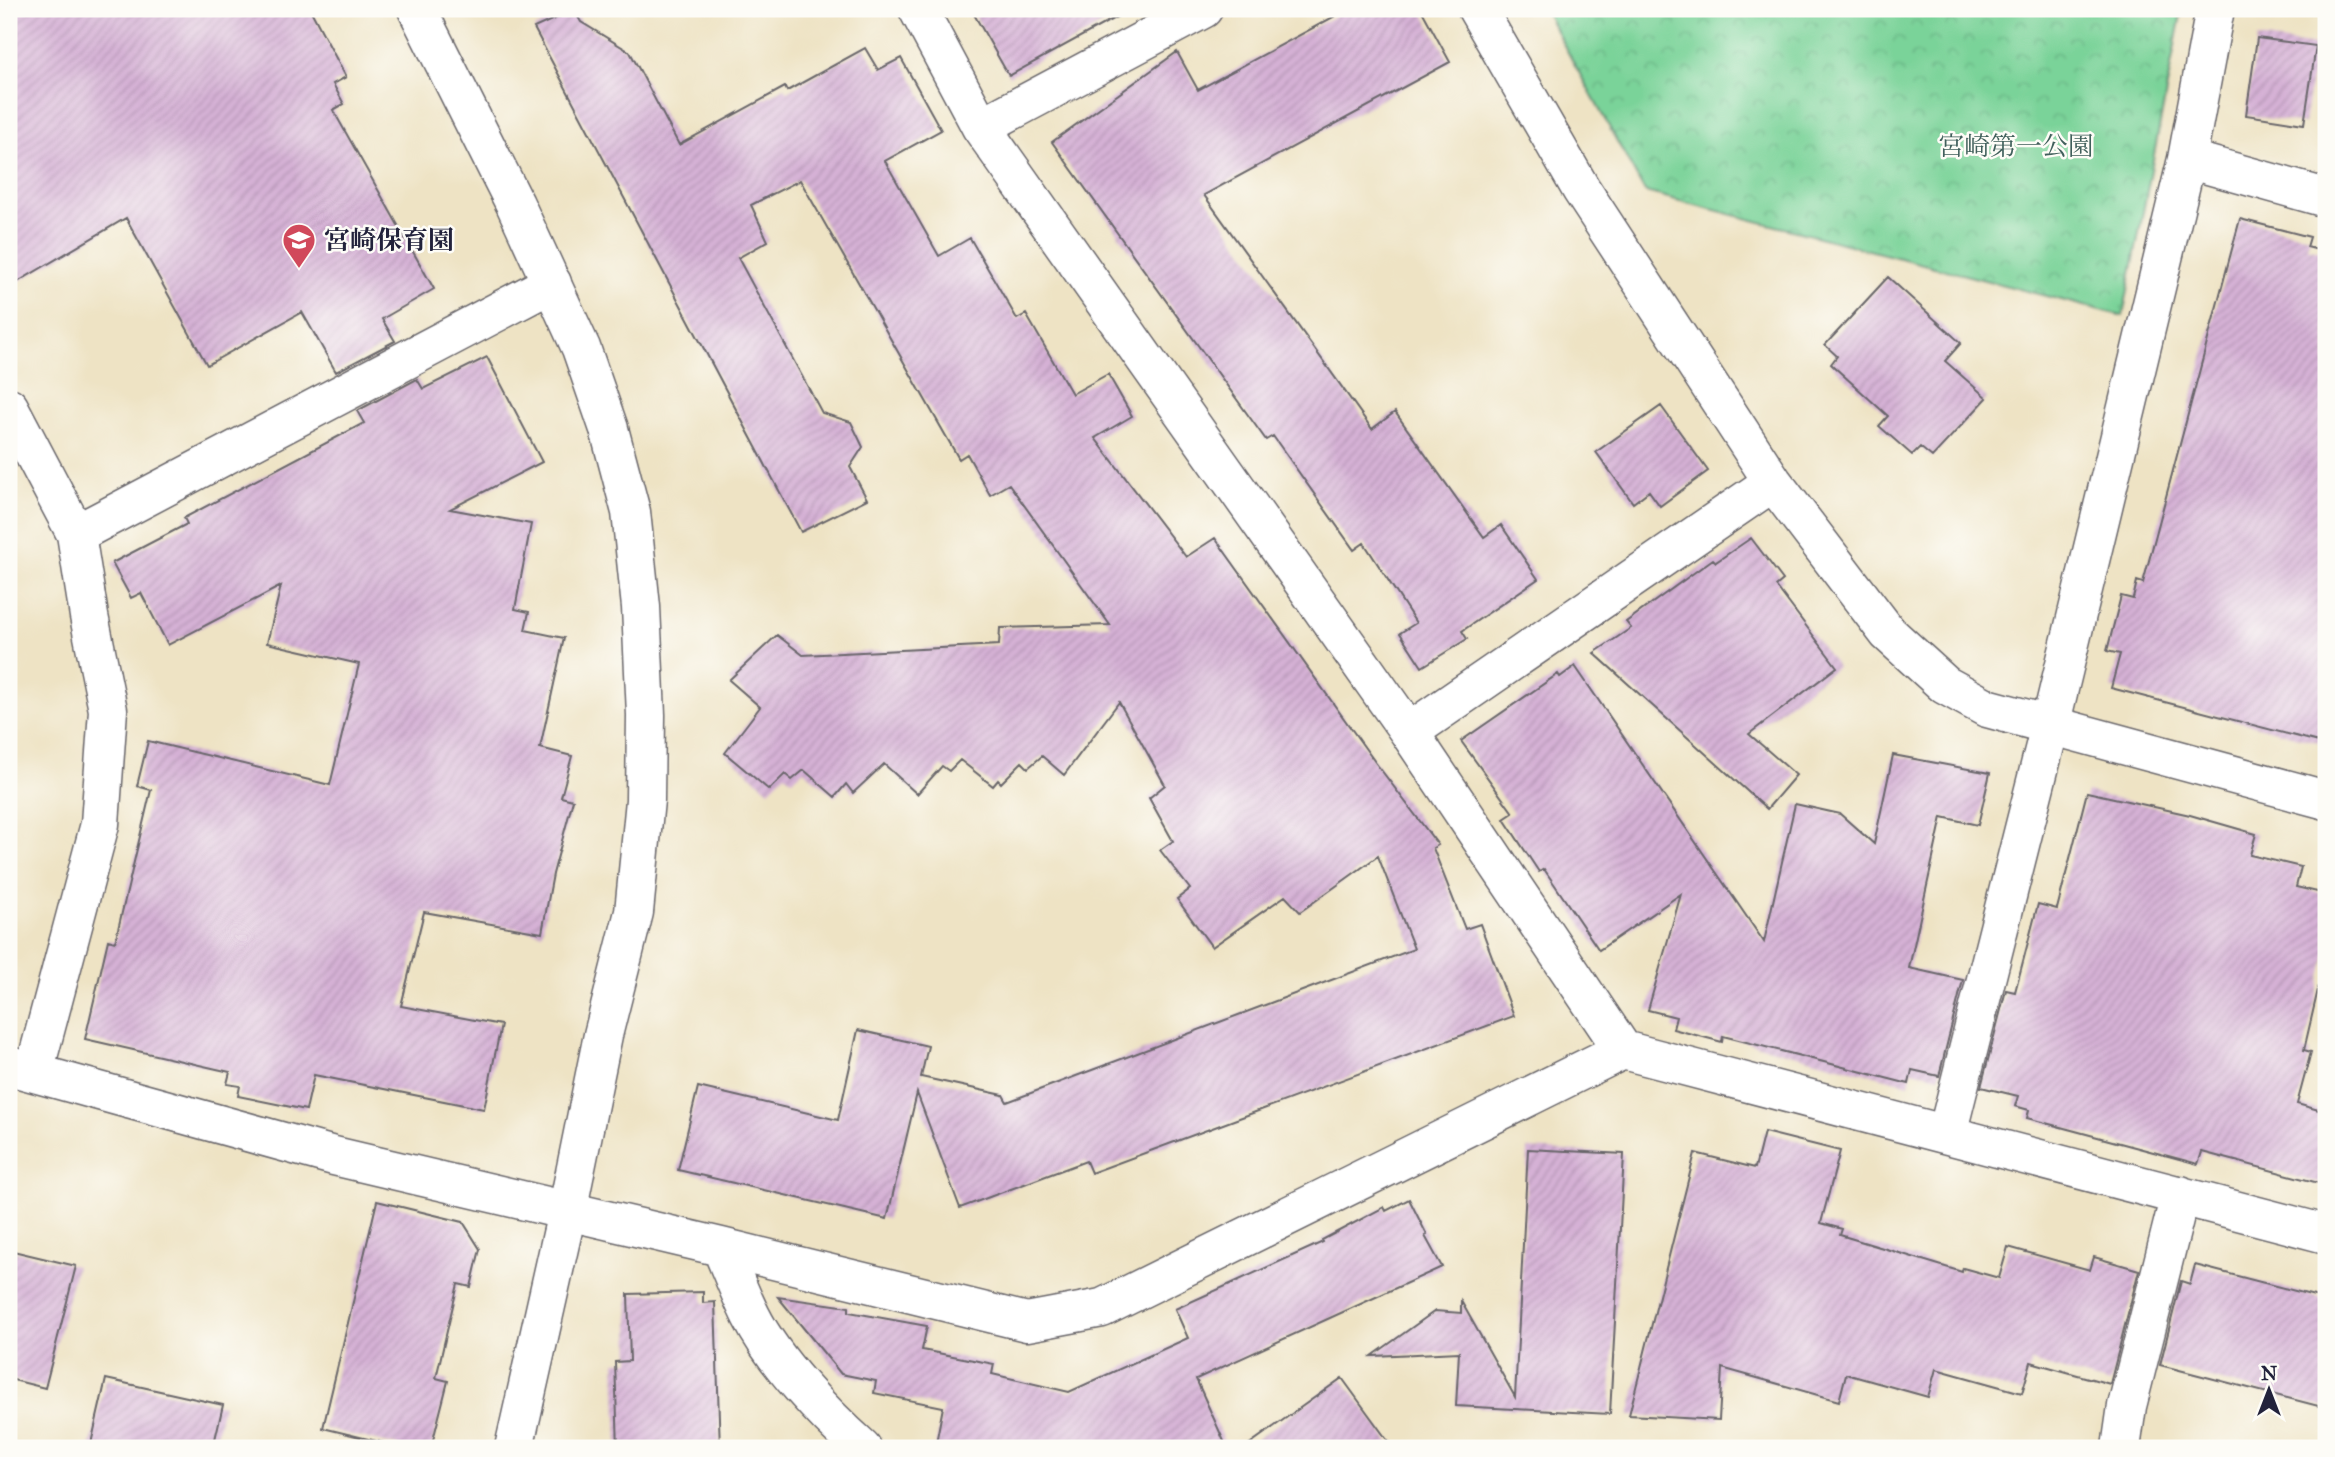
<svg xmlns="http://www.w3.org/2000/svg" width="2335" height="1457" font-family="'IM FELL Great Primer','Noto Serif JP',serif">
<defs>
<pattern id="park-crowns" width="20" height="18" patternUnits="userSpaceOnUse" patternTransform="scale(1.75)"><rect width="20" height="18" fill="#7ad399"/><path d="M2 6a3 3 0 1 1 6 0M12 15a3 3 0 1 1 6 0" fill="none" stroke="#69b585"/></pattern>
<pattern id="building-hatch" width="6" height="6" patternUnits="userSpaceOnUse" patternTransform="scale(1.75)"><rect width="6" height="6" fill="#d5b1d5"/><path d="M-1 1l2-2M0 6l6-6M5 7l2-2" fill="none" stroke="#b798b8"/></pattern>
</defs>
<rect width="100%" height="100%" fill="#fdfcf7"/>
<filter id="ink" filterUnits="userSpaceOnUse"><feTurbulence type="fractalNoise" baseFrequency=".0143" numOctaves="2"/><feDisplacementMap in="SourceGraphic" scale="14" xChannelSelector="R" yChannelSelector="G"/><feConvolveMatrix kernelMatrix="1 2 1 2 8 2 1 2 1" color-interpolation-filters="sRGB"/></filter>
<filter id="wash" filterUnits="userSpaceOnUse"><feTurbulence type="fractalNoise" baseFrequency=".00686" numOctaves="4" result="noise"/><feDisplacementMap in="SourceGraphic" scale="28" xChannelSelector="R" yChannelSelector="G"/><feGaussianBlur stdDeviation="1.57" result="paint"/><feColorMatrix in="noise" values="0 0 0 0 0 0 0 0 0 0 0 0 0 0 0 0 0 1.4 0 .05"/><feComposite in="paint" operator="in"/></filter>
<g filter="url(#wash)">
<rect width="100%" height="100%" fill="#eee3c4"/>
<!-- park -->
<path fill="url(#park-crowns)" stroke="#4e7a6a" stroke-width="2" d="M1544,9H2182L2123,316L1645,192Z"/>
<g id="blocks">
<!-- building -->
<path fill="url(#building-hatch)" d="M9,9H310L346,77L333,84L344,104L333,110L434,289L382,319L395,341L336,372L302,312L207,365L126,218L9,287Z
M971,9H1131L1009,76Z
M1348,9H1421L1450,62L1204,195L1372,429L1395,412L1484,537L1501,525L1538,579L1462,631L1467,639L1422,667L1400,633L1416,623L1364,543L1354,550L1273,436L1266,440L1052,142L1177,52L1198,90Z
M574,10L581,22L630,52L679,145L785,87L787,91L865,48L878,70L901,58L941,130L885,161L939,256L970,238L1017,319L1026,314L1072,394L1108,374L1132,416L1095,438L1186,557L1215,538L1375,762L1438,845L1433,848L1465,929L1480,924L1514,1016L1091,1173L1086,1161L960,1208L917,1093L887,1219L678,1170L698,1087L838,1120L858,1030L928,1046L921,1077L1003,1095L1007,1102L1414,949L1378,856L1300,912L1285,896L1212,947L1177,899L1190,889L1160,850L1173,841L1149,798L1165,785L1119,702L1064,775L1042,756L1028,768L1022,762L1001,783L998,780L993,786L960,760L949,771L942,766L917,794L884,764L853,793L846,784L835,797L804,770L792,780L785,774L769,790L725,753L760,707L729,680L777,635L803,655L999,645L1000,628L1110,625L1009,484L990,495L967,454L959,459L800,180L751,205L768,241L738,258L822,413L851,422L863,447L850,467L867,499L801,532L534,28Z
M2257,38L2316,46L2304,124L2246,115Z
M2240,219L2310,237L2307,247L2326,252V744L2111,688L2120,654L2107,651L2121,596L2133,599L2137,581L2143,583Z
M1888,277L1961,343L1945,361L1987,398L1932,457L1920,447L1912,455L1879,426L1888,416L1831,364L1837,356L1825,345Z
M487,357L542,462L450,509L531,524L515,609L529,612L525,630L564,638L540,748L572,756L561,797L573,800L553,874L542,933L424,912L401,1006L501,1025L484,1109L314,1075L306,1110L238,1096L240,1086L227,1084L230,1072L85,1039L108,940L115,942L151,790L137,786L148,741L330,785L359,664L267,643L281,586L168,645L141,593L131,598L112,563L187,524L184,518L364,423L357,411L417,379L423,389Z
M1661,406L1708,471L1660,506L1649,491L1633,503L1596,452Z
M1751,538L1783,580L1776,586L1837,667L1749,734L1796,775L1767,809L1594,653L1631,628L1626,622L1713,559L1716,562Z
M1575,666L1764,942L1795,804L1840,814L1874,844L1893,755L1990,773L1978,825L1942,817L1909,968L1963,980L1939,1076L1912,1070L1909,1084L1723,1036L1722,1042L1673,1029L1676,1017L1648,1010L1681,894L1599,950L1544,869L1539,872L1504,819L1513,813L1461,741L1558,674L1560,677Z
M2087,792L2190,815L2256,834L2250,855L2301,867L2296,887L2326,894V955L2304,1050L2311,1052L2297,1104L2326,1112V1185L2202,1152L2198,1164L2027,1118L2029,1110L2015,1106L2018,1096L1981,1087L2006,990L2015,992L2038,904L2057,909Z
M1764,1132L1840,1151L1821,1223L1842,1229L1840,1235L1962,1272L1963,1268L1999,1278L2008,1247L2090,1270L2094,1257L2139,1270L2110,1384L2031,1362L2022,1393L1936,1369L1928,1397L1846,1374L1839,1401L1722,1368L1719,1420L1629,1415L1695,1153L1755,1168Z
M1528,1149L1624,1154L1610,1414L1456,1406L1459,1352L1372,1356L1435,1311L1461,1313V1301L1515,1397Z
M1409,1199L1427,1235L1425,1236L1442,1267L1196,1379L1227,1448H935L943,1407L874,1393L876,1381L841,1374L778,1297L849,1307V1312L927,1326L922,1350L994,1364L992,1374L1069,1392L1188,1338L1175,1309L1323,1242L1322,1240L1384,1207L1386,1211Z
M377,1201L463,1222L480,1249L471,1287L458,1284L436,1378L448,1381L431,1448H405L323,1428Z
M9,1250L76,1266L45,1388L9,1379Z
M2195,1265L2326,1299V1408L2160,1365L2181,1281L2190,1284Z
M703,1292V1303L715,1302L720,1448H618L615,1362L630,1361L628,1294Z
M1342,1378L1393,1448H1244Z
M106,1379L223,1405L213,1448H90Z"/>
</g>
</g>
<g filter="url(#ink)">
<use href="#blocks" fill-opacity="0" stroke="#69666b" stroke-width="2"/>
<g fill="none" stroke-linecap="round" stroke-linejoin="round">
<defs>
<path id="minor" d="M918,9L981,127L1409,732L1623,1050L2326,1234
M1477,9L1581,189L1773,482L1888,633L1945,685L1987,708L2326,800
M981,127L1203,9
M2187,159L2326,198
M9,407L76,534L89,616L108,710L100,824L34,1072
M76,534L552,283
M1409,732L1773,482
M9,1066L334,1156L721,1247L1027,1322L1102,1308L1623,1050
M1947,1134L2050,726L2187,159L2215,9
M721,1247C731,1270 740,1294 751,1316C774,1362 824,1414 862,1448
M2121,1448L2127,1406L2180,1195"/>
<path id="tertiary" d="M417,9L515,204L581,348L609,429L631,512L641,607L646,715L645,800L634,912L603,1035L567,1212L514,1448"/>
</defs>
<!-- minor casing -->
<use href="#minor" stroke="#69666b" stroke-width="41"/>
<!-- tertiary casing -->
<use href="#tertiary" stroke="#69666b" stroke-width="41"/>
<!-- minor -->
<use href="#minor" stroke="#fff" stroke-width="38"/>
<!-- tertiary -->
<use href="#tertiary" stroke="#fff" stroke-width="38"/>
</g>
</g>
<!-- icons -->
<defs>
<symbol id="school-pin" viewBox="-11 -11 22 30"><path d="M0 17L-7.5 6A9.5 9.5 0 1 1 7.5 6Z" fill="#d1495b" stroke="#fdfcf7"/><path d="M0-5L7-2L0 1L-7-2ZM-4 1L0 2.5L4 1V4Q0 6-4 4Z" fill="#fff"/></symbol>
</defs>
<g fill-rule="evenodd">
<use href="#school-pin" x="280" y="221" width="38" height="52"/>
</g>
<g text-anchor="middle" stroke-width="5" stroke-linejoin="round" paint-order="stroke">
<!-- park labels -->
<g font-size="26" fill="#41605c" stroke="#fdfcf7">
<text x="2016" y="155">宮崎第一公園</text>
</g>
<!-- poi labels -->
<g font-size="26" font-weight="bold" fill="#22223b" stroke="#fdfcf7" text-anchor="start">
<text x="324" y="249">宮崎保育園</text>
</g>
</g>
<!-- margin -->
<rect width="2335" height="1457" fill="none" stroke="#fdfcf7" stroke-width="35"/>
<!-- north arrow -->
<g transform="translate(2269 1390)" stroke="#fdfcf7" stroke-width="5" paint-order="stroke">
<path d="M0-5L12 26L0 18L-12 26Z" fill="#22223b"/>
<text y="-10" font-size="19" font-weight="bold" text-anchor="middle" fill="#22223b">N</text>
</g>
</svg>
